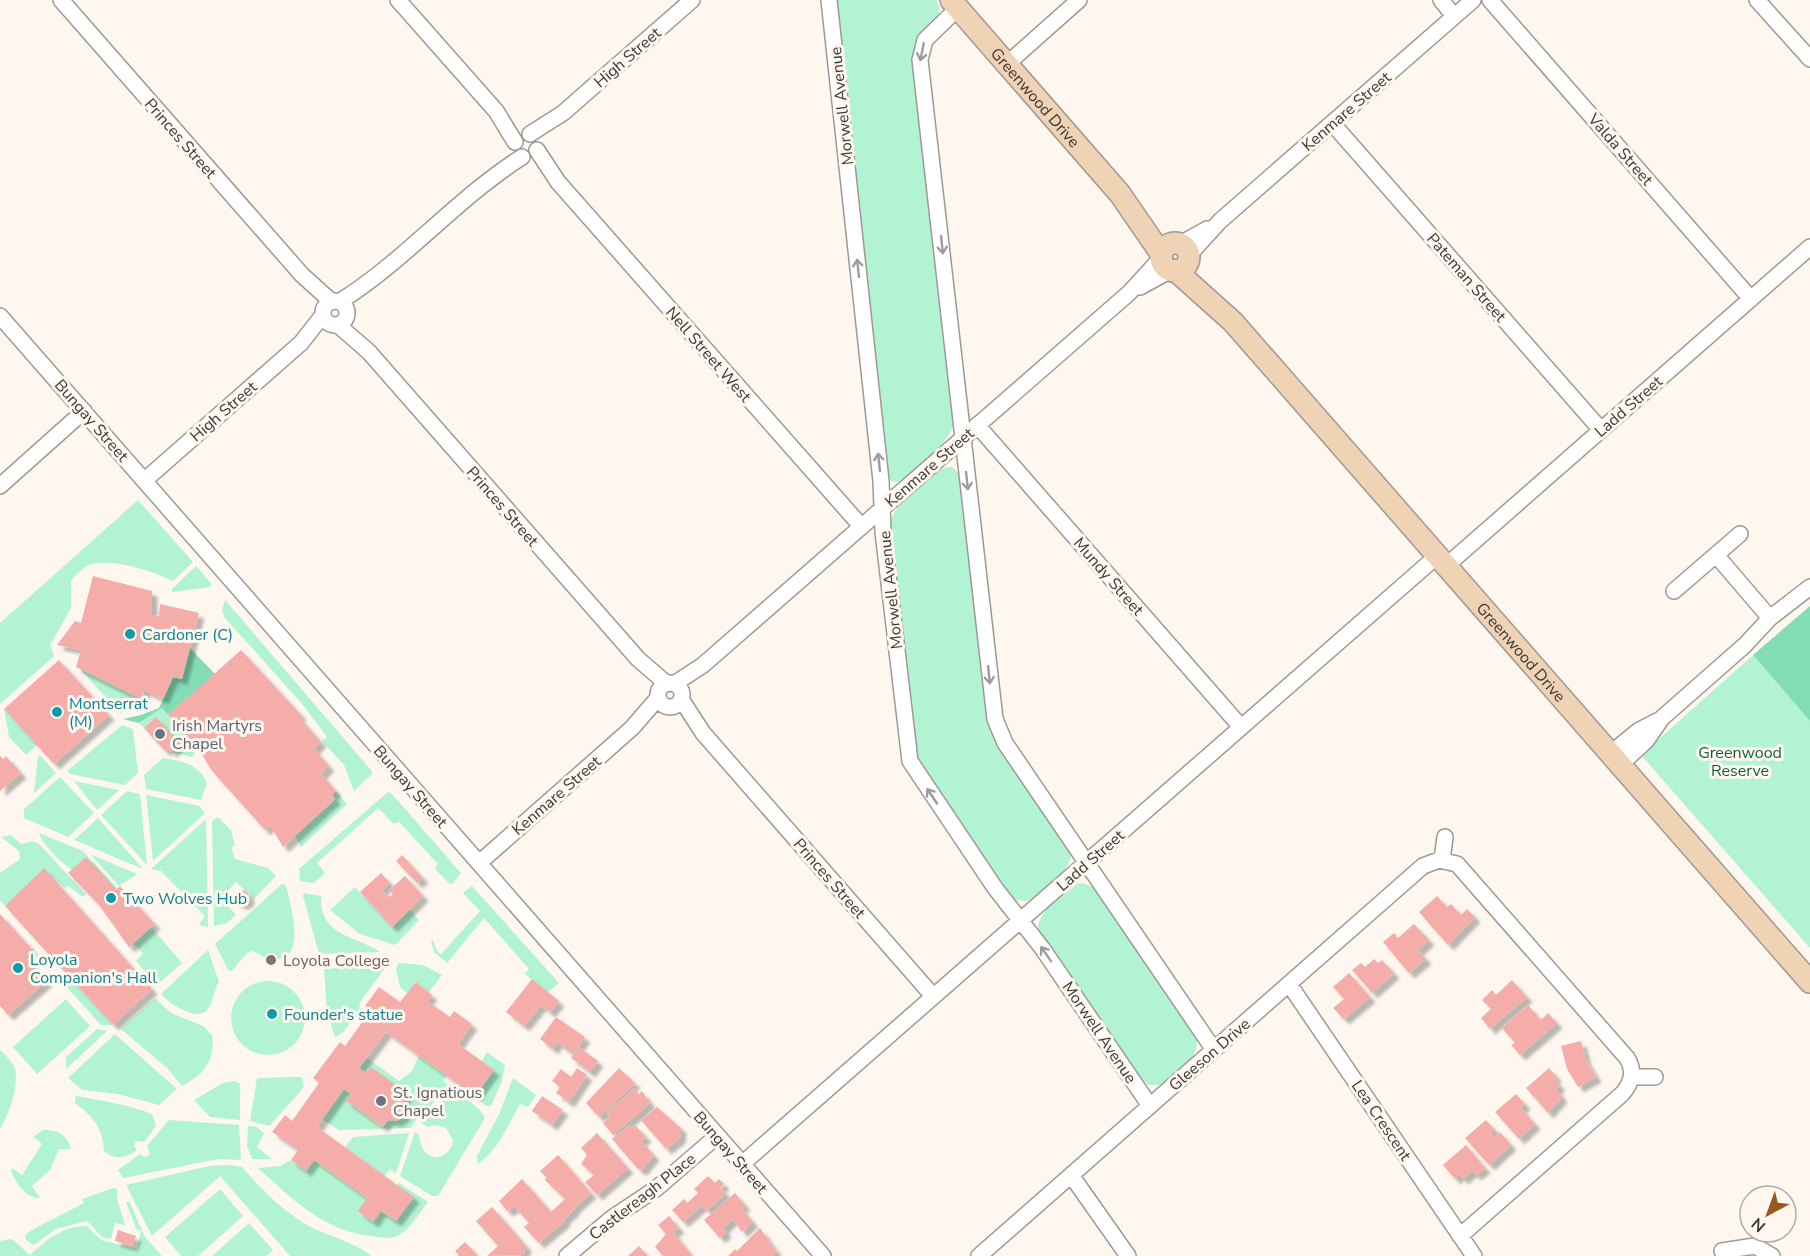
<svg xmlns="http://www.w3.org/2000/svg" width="1810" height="1256" font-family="'Nunito Sans',sans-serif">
<defs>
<filter id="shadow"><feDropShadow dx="5.5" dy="5.5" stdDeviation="1.5" flood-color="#0004"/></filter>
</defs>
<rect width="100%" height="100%" fill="#fef7ef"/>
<!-- green -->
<path fill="#b1f3d2" d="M834,0H936L939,6V16L920,36L914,53L954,424C951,440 912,475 897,482L891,481L888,476Z
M952,467L960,474L988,711L1071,854C1070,871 1042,896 1026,901L1014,900L1009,896L918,765L889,523C894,506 934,465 952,467Z
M138,500L193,562L173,581C153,571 111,557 89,565C83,567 76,576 71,580V608L50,645L54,656L0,704V623Z
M196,566L211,583V587L172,592V589Z
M225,600L371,770L372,774L354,791L344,765L322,741L327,737L303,705L225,618L222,611Z
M1753,655L1810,721V948L1641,755Z
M79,668L143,700L139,708L120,713Z
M162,708L185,735L195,754L192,757L171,752L178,746L174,743L177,740L156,717L144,728L139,723Z
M4,709L37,745L26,755L9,737Z
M122,725L133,729L138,773L125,785L70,774L67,771Z
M40,755L56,773L34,793L38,757Z
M163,758C182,761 199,764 207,783L201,800L146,789L144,775Z
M60,777L94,813L68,837L24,818V809Z
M74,781L119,790L97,810Z
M127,791L140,794L147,865L101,815Z
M336,791L347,804L301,847L295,835L335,800L332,795Z
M388,792L393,795L461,873L452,884L449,883L435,869L438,864L399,822L394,824L378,808L317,863L325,873L314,883L300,881L299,869Z
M146,795L199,806L205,813L153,861Z
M218,817L231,830L235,846L231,847L235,859L268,868L276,876L254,899L236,882L221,898L236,915L227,923L214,926L212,821Z
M98,818L143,869L74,840Z
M206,819L208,927L199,925L205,916L161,871L151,869Z
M39,833L83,851L117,889C92,889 46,855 39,833Z
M11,835L21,844L34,841L40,845L86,894L83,897L68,886L65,888L44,869L5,906L0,901V873L20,859L19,851L1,837Z
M90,854L137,874L119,886Z
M1082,883L1095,888L1196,1036C1202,1056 1176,1077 1159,1085H1149L1140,1079L1038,930C1036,914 1067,885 1082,883Z
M282,884L286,885C290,905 310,964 270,959C265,959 258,953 252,951L247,953L232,971L228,970L215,944Z
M472,886L559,983L548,992L525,974L529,969L484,918L447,963L434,952L431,941L433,940L437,951L441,954L480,911L463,893Z
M355,887L392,927L410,910L419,920L395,945L360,934L330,910Z
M304,893L321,896C320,937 353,934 380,952L319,954L303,896Z
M151,927L182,963L157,985L136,961L143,954L133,943Z
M208,950L219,982C214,990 213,1002 208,1009C198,1023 168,1003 161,994Z
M399,963L423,965L442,975L429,992L416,982L407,993L400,987L396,968Z
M388,964L360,1002L359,1012L342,1033L335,1037L327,1012L324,969Z
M71,979L113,1025H101L65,985Z
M231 1018a37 37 0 1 1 74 0a37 37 0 1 1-74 0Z
M155,998L171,1013L203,1026L212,1035C216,1060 203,1075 182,1086L168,1069L121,1029Z
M66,999L90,1026L37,1074L13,1047Z
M97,1029L107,1031L66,1069V1057Z
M115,1034L177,1089L159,1105L118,1094L82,1090L68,1078Z
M0,1050C5,1055 13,1062 15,1069C19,1087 9,1114 0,1129Z
M487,1052L505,1065L502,1081L491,1106H486L462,1086L494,1070L482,1061Z
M419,1056L447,1076L443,1081L450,1086L416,1120L411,1128L339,1130L322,1119L344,1089L351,1094L347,1101L382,1127L388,1120L397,1121L404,1116L405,1101L371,1067L366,1073L359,1068L367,1058L399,1081L412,1071Z
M299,1077L302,1078L304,1086C294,1101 281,1111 270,1126L250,1121L257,1078Z
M513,1078L536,1095L528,1107L520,1104C508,1125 498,1150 478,1164L477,1156L499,1114Z
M235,1081L240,1084V1120L210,1117L194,1100L223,1083Z
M450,1093C462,1095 481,1107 485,1118L438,1196H432L400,1176L415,1132L418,1134C421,1139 420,1145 423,1149C432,1164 451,1156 453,1141L446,1128L435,1125L427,1127L421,1122Z
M76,1096C103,1101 126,1104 152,1114L156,1126L144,1142L136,1141L134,1146L137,1150C126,1158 114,1161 104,1151C103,1128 93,1116 75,1103Z
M169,1120L239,1125L241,1160L218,1159L123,1178L118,1170L140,1154L144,1157L150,1155L147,1146Z
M248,1126L257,1127L264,1133L257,1147L272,1159H252L247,1146Z
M43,1130C58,1130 67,1134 71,1149H59L50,1170L32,1186L40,1198C26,1199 16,1183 11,1171L12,1168L22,1175L42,1144L33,1137Z
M409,1133L396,1173L390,1169L385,1176L345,1147L353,1137Z
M291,1160L306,1171L314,1160L367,1198L373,1222L381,1211L396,1221L413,1197L397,1185L399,1183L428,1202C420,1212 410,1230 397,1236C389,1240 379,1237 370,1236C324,1231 291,1198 258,1168L280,1166Z
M230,1165L242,1167C261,1189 283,1211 309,1226C324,1234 363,1246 371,1256H290L220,1176L152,1236L126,1185L209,1166Z
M113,1188L117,1189V1199L125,1225L115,1223L111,1239L102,1237L87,1221L56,1229L34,1245L26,1240L25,1235L30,1231L84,1203L82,1199Z
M220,1189L243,1216L198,1256H181L165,1237Z
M129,1201L145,1237L162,1256H0V1241L12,1239L30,1255C47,1239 63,1226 87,1226L101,1240L137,1249L141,1231L136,1229L126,1202Z
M249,1223L273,1250L266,1256H212Z"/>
<!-- forest -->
<path fill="#83ddb4" d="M1810,606V721L1753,655Z
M190,648L215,674L168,715L162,708L139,723L123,719L141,715L159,708L173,677L182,679Z"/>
<!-- building -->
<path fill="#f4ada8" filter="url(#shadow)" d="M93,576L152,591V615L159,616L160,604L199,613L182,679L173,677L163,699L144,690L143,700L76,667L81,650L57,645L75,621L81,623Z
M241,650L301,715L299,717L321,742L314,749L329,766L321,774L336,791L332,795L335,799L283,847L270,825L265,830L212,771L200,751L168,715Z
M59,660L109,715L54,764L4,709Z
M156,717L177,740L174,743L178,746L171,752L168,748L165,751L144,728Z
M0,756L3,759L6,756L21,773L0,791Z
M402,855L423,878L417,883L396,861Z
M86,857L116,890L120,886L155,924L129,947L99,905L68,873Z
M44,868L152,989L113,1025L5,906Z
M381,873L390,883L382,890L389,897L393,894L389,890L405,876L423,896L392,927L360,892Z
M235 897a7 7 0 1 1 14 0a7 7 0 1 1-14 0Z
M1437,896L1447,907L1451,904L1461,915L1467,909L1475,917L1448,945L1419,912Z
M0,914L32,949L25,956L47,981L8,1015L0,1006Z
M1414,924L1429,940L1418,950L1426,959L1409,973L1383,942L1394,933L1398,938Z
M1374,959L1378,963L1382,960L1394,973L1372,993L1352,970L1361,963L1365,967Z
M1349,973L1370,997L1344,1019L1333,1008L1344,999L1333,987Z
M532,979L559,1001L550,1012L541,1005L524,1026L506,1012Z
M1512,980L1527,997L1490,1029L1481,1018L1491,1009L1482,1000L1492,990L1496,995Z
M416,982L432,995L427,1001L450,1017L454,1011L472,1024L458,1044L494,1070L475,1096L386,1032L359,1068L366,1073L371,1067L408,1094L403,1100L406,1108L404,1116L397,1121L388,1120L383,1127L346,1101L351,1094L344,1089L317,1127L414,1197L396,1221L381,1211L373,1222L358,1211L367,1198L314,1160L306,1171L291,1160L298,1150L272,1132L285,1115L292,1121L319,1083L313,1078L340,1042L345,1046L371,1010L365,1006L379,987L400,1002Z
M1528,1005L1541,1020L1548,1013L1557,1023L1520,1055L1511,1045L1515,1043L1502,1028Z
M556,1017L585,1037L573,1054L557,1042L553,1049L540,1039Z
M1581,1041L1586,1060L1596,1077L1578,1087L1567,1069L1561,1046Z
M579,1047L598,1061L590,1072L571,1058Z
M577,1068L587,1075L569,1102L556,1093L560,1087L552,1081L561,1069L571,1077Z
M619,1068L635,1083L599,1117L586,1103Z
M1549,1068L1556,1076L1554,1079L1560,1085L1556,1089L1562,1097L1548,1113L1526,1088Z
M634,1088L639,1094L642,1091L650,1103L613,1135L603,1123L610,1117L607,1113Z
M1516,1094L1525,1104L1521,1108L1535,1124L1519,1139L1495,1112Z
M542,1096L563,1110L552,1125L532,1111Z
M657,1107L681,1128L680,1138L666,1149L641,1120Z
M1486,1120L1495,1130L1491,1134L1494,1138L1500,1132L1511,1145L1489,1165L1465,1138Z
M629,1125L632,1128L635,1125L646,1137L641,1141L654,1155L642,1170L638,1169L612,1139Z
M597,1133L628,1168L597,1195L585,1182L594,1175L581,1164L587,1155L581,1148Z
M1466,1145L1485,1168L1476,1175L1472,1171L1463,1179L1459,1175L1455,1179L1443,1165Z
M558,1155L591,1193L574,1208L575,1209L564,1219L565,1221L539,1243L524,1227L529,1223L515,1207L507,1211L499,1201L522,1179L551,1212L565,1199L545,1180L547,1178L540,1171Z
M708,1176L715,1183L719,1179L724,1184L720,1188L726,1193L707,1211L702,1205L683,1222L672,1210L684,1199L687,1203L698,1193L694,1189Z
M735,1193L745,1205L741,1208L753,1222L742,1232L733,1219L723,1228L726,1232L720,1238L704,1220Z
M492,1207L526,1246L523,1255L487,1256L498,1246L476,1221Z
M669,1216L679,1228L673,1232L692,1256H663L655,1247L666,1234L658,1225Z
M760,1228L777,1252L773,1256H728L735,1249L737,1251Z
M118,1230L136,1236L132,1246L115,1241Z
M465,1242L478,1256H459L455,1251Z
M639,1246L648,1256H628Z"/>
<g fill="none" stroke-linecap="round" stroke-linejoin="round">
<defs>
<path id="street" d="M61,0L302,275L332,302
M398,0L496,111L515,142
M829,0L881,481L883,532L910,761L995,888L1042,948L1150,1106
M1441,0L1454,16
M1490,0L1751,299
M1757,0L1810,59
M958,8L925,40L920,60L995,719L1005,743L1214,1050
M1007,64L1079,0
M1332,123L1601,430
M530,134L563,113L692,0
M537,150L558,182L861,526
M1180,244L1207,229
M1189,255L1220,221L1473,0
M1140,287L1171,270
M323 313a12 12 0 1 1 24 0a12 12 0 1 1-24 0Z
M339,302C405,261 456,199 522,157
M0,316L823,1256
M338,325L369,352L638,659L667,684
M977,425L1241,727
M145,480L301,343L323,315
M0,486L84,411
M1716,555L1770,618
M1446,566L1810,247
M1674,591L1740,534
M658 695a12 12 0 1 1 24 0a12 12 0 1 1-24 0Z
M674,684L703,665L1129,293L1162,257
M681,699L703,733L933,996
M1610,754L1638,731L1657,721
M1620,765L1646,741L1662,718L1745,645L1770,618L1810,587
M1442,860L1445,837
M479,863L632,728L658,698
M1289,984L1474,1256
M1631,1077H1655
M742,1164L1437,556
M1071,1175L1128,1256
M1722,1251L1755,1246L1772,1256
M567,1256L612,1218L657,1188L717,1136
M979,1256L1423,866L1439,860L1457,864L1627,1058C1635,1070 1632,1083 1622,1094L1460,1236"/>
<g id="secondary">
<path id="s1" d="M951,0L1120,194L1162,255"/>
<circle cx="1175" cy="257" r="14"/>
<path id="s2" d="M1175,270L1233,322L1810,982"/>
</g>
</defs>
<!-- street casing -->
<use href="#street" stroke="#9f9992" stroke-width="18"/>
<!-- secondary casing -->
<use href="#secondary" stroke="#9f9992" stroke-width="24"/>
<!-- street -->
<use href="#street" stroke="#fff" stroke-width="15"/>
<!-- secondary -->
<use href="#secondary" stroke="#f0d2b4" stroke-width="21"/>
</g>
<!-- one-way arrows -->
<defs><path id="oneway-shaft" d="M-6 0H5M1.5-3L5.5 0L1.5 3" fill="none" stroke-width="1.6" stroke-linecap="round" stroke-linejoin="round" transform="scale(1.5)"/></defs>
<g stroke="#9d9c9a">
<use href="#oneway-shaft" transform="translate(922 52) rotate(101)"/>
<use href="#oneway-shaft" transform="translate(942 245) rotate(84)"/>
<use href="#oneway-shaft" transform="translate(858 268) rotate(-96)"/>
<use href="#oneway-shaft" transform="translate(879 462) rotate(-96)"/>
<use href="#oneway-shaft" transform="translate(967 481) rotate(84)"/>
<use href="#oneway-shaft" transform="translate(989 675) rotate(84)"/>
<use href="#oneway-shaft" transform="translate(932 796) rotate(-124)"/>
<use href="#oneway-shaft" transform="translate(1046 954) rotate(-125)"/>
</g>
<!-- markers -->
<g fill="#0f9aa8" stroke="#fef7ef" stroke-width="2">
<circle cx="130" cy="634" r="6"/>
<circle cx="57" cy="712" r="6"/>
<circle cx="111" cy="898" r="6"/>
<circle cx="18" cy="968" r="6"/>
<circle cx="272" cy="1014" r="6"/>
</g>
<g fill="#6b7280" stroke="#fef7ef" stroke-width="2">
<circle cx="160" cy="734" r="6"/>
<circle cx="381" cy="1101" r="6"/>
</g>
<circle fill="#8d6e63" stroke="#fef7ef" stroke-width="2" cx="271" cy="960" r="6"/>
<g text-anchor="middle" stroke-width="6" stroke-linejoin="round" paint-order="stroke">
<!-- street labels -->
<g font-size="16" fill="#3b3835" stroke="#fef7ef">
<text transform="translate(627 57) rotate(-41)" y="6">High Street</text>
<text dy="6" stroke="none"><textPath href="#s1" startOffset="129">Greenwood Drive</textPath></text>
<text transform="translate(841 106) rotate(-96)" y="6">Morwell Avenue</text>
<text transform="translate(1346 111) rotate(-41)" y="6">Kenmare Street</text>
<text transform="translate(181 138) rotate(49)" y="6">Princes Street</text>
<text transform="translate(1621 149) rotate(49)" y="6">Valda Street</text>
<text transform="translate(1467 277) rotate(49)" y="6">Pateman Street</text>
<text transform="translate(709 354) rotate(49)" y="6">Nell Street West</text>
<text transform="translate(1628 406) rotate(-41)" y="6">Ladd Street</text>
<text transform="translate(223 411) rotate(-41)" y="6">High Street</text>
<text transform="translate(92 420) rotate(49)" y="6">Bungay Street</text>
<text transform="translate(929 467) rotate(-41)" y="6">Kenmare Street</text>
<text transform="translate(503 506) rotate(49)" y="6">Princes Street</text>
<text transform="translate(1109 576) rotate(49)" y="6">Mundy Street</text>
<text transform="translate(890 590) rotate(-96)" y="6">Morwell Avenue</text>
<text dy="6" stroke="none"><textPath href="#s2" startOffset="516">Greenwood Drive</textPath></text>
<text transform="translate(411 786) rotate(49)" y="6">Bungay Street</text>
<text transform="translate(556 795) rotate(-41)" y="6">Kenmare Street</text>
<text transform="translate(1090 860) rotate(-41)" y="6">Ladd Street</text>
<text transform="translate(830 878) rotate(49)" y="6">Princes Street</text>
<text transform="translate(1100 1032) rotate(56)" y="6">Morwell Avenue</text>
<text transform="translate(1209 1054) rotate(-41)" y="6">Gleeson Drive</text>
<text transform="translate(1382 1120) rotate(56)" y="6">Lea Crescent</text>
<text transform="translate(731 1152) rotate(49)" y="6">Bungay Street</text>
<text transform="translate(642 1196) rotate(-38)" y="6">Castlereagh Place</text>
</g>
<!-- culture labels -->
<g font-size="16" fill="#0d838f" stroke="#fef7ef" text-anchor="start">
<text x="142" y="640">Cardoner (C)</text>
<text x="69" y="709">Montserrat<tspan x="69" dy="18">(M)</tspan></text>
<text x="123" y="904">Two Wolves Hub</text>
<text x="30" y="965">Loyola<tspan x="30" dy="18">Companion's Hall</tspan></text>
<text x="284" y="1020">Founder's statue</text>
</g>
<!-- worship labels -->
<g font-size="16" fill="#5b616d" stroke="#fef7ef" text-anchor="start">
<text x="172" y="731">Irish Martyrs<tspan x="172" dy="18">Chapel</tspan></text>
<text x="393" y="1098">St. Ignatious<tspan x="393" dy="18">Chapel</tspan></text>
</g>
<!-- park labels -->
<g font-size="16" fill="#165c41" stroke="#fef7ef">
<text x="1740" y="758">Greenwood<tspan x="1740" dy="18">Reserve</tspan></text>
</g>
<!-- education labels -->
<g font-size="16" fill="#785e54" stroke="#fef7ef" text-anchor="start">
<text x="283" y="966">Loyola College</text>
</g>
</g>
<!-- north arrow -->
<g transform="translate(1768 1214) rotate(221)"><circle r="28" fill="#fef7ef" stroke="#b0aba5" stroke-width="1.5"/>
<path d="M0-4.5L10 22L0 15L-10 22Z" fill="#985921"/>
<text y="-9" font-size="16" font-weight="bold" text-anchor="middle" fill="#3b3835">N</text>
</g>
</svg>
